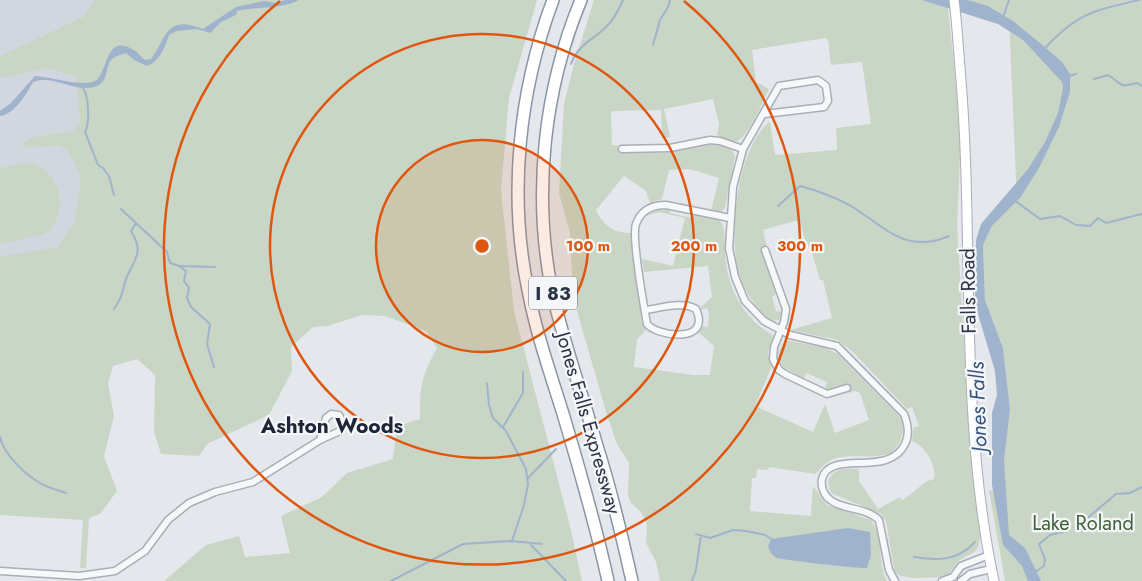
<svg xmlns="http://www.w3.org/2000/svg" width="1142" height="581" font-family="Jost,sans-serif">
<rect width="100%" height="100%" fill="#e4e7ec"/>
<!-- built -->
<path fill="#d2d6de" d="M0,0H113L104,246L0,264Z"/>
<!-- green -->
<path fill="#c9d6c5" d="M94,0H537L509,98L501,190L514,311L570,526L582,581H164L206,545L239,536L245,557L290,553L281,516L322,497L347,473L393,459L397,426L420,419C420,385 421,378 437,348L426,331L385,316L362,315L328,326L313,327L291,347L292,371L269,415L207,444L199,456L161,454L154,432L155,375L137,359L113,366L108,383L114,416L104,456L117,491L100,514L89,518L86,568H80L83,520L0,515V257L58,247L75,223L81,177L68,151L59,145L27,148L23,143L34,137L73,131L80,121L76,76L46,68L0,78V56L85,16Z
M594,0H943V6L948,8L961,133L957,225L967,394L980,533C980,558 970,550 957,563C953,567 950,572 947,577C930,577 908,581 895,573L886,521L881,514L831,493L828,482C833,467 846,468 859,469V481L878,509L900,497L902,500C915,494 920,482 934,479C937,466 925,445 912,441L914,427L919,426L912,407L907,409L854,353L838,340L790,330L832,318L823,280H820L810,246L807,247L800,222L798,220L763,230L767,248L762,254L776,294L772,297L776,311L781,312L779,320L771,321C756,308 745,293 739,274C728,237 737,145 770,122L775,155L837,150L836,128L871,124L862,62L831,65L828,40L825,38L752,50L756,82L769,89C764,99 747,140 736,141C731,142 722,137 717,135L719,124L713,99L664,109L670,137L662,138L661,110L613,111L611,114L612,145L620,146V153H666L714,144L732,150L735,157L725,207L721,212L711,211L719,178L690,169L669,170L662,199L650,203L646,191L624,176L596,210C603,226 614,233 631,233L642,322L646,330L637,339L634,367L693,375H710L714,346L699,333L703,326L708,327L709,312L706,308L701,310L700,308L712,297L708,266L644,272L642,259L673,266L685,218L659,212L645,216L657,210H670V213L692,218L693,215C701,217 714,217 720,221C727,226 724,253 726,263C729,291 747,322 773,335L768,353L772,366L755,406L813,432L825,404L835,433L869,420L860,393L855,391L849,393L847,386L829,390L825,388L827,382L806,373L804,378L783,367L777,354L785,340L826,348L838,354L900,417C906,431 902,442 891,453C873,460 851,453 833,459C825,462 821,469 815,474L769,467L768,470L757,469L756,478H752L750,511L811,516L813,486L827,505L871,520C884,537 877,563 887,581H660L656,562L646,543L647,524L641,512L631,503L628,495L629,463L617,444L607,415L573,297L570,233L559,193L564,104L574,64Z
M968,0H1142V581H1005L989,490L1005,494L1004,461L1010,408L1003,348L985,300L983,245L992,226L1017,201L1009,18Z
M26,163C60,164 72,215 45,234L0,244V168Z"/>
<!-- water -->
<path fill="#9fb4cc" d="M285,0H299C279,10 258,6 237,11L236,15L221,22L210,33L197,29L177,31L169,35C165,47 160,61 147,66L134,60L126,53C122,54 116,56 112,59C104,67 110,83 94,87C73,92 52,74 33,82C27,93 15,114 0,116V111L11,103L35,76C51,77 78,86 93,82C109,77 103,31 134,50C138,52 141,57 145,60L151,59C167,37 166,14 203,29L236,7L264,1L276,3Z
M922,0H968L988,6L1013,21L1040,43L1062,62L1070,74V92L1059,127L1039,168L1020,198L992,226L983,245L985,300L1003,348L1010,409L1004,461L1009,535L1025,548L1041,581H1028L1022,566L1003,545L992,485V413L997,395L995,371L975,304L976,240L981,224L1028,169L1045,142L1058,113L1063,88L1062,82L1023,40L998,24Z
M848,528L870,532L871,555L867,568C861,569 784,560 777,558C771,555 770,551 768,546L771,539Z"/>
<g fill="none" stroke-linecap="round" stroke-linejoin="round">
<!-- stream -->
<path stroke="#9fb4cc" stroke-width="2" d="M1003,17L1009,0
M653,45L660,20L668,7L670,0
M1044,49C1078,13 1092,11 1139,0
M571,64C578,44 593,40 606,27C614,20 619,9 623,0
M1069,76L1076,74
M1094,79L1108,75C1127,87 1116,87 1138,83L1142,86
M83,88C89,97 90,123 85,132L98,165L103,168L109,176L114,195
M1014,200L1040,219L1060,216L1076,225L1090,226L1098,218L1106,223L1142,214
M778,206L800,186C816,190 836,198 851,206C884,226 905,255 949,236
M121,209L167,252L170,263L179,266L186,271L184,281L189,288L187,298L191,307L210,324L207,344L214,367
M180,266L215,267
M114,309C124,294 121,294 126,279C134,258 145,254 131,231L136,223
M487,383L489,405L493,418L506,431L526,469L528,484L524,505L512,541
M503,427L523,393V372
M0,437C3,454 26,475 40,483C48,488 58,490 66,493
M528,478L556,449
M1078,526L1116,494L1130,493L1142,487
M696,534L710,538L733,530L746,531L765,535L773,540
M531,545L566,581
M914,557C937,561 958,561 975,542
M1035,572L1044,566L1045,559L1039,544L1050,535L1067,531
M391,581L463,544L512,541L542,544
M692,581L696,570L701,535"/>
<defs>
<path id="street" d="M765,114L824,107L828,101L826,86L818,80L779,86L743,149L733,187L729,248L735,277L745,301L764,321L790,335L837,346L904,414C908,424 910,434 905,444C888,479 830,448 822,479C821,485 823,492 827,497C840,511 865,506 879,520L889,570L895,581
M622,149L670,148L710,140L720,141L743,149
M765,250L786,309L784,322L774,347L773,359L779,370L785,374L827,394L847,388
M645,310C661,308 682,301 696,309C712,345 656,336 647,324C644,306 631,237 636,224C641,210 653,205 666,205L730,218
M0,571L79,576L115,571L145,551L168,520L189,503L215,492L253,482L320,440L340,431L343,423L339,415L331,414L326,418L320,440
M942,581L953,577L961,566L989,555
M961,581L970,574L991,569"/>
<path id="secondary" d="M954,0C957,22 958,45 960,68C975,238 958,412 994,581"/>
<path id="highway" d="M553,0C519,91 508,194 528,290C536,333 551,375 564,417C580,471 596,526 608,581
M581,0C544,89 533,192 551,286C562,340 582,392 597,446C611,490 622,536 632,581"/>
</defs>
<!-- street casing -->
<use href="#street" stroke="#a9aeb7" stroke-width="9"/>
<!-- secondary casing -->
<use href="#secondary" stroke="#a9aeb7" stroke-width="11"/>
<!-- highway casing -->
<use href="#highway" stroke="#8b94a3" stroke-width="14"/>
<!-- street -->
<use href="#street" stroke="#f7f8fa" stroke-width="6"/>
<!-- secondary -->
<use href="#secondary" stroke="#fff" stroke-width="9"/>
<!-- highway -->
<use href="#highway" stroke="#fff" stroke-width="11"/>
</g>
<!-- distance rings -->
<circle cx="482" cy="246" r="106" fill="#df570f" fill-opacity=".12"/>
<g fill="none" stroke="#df570f" stroke-width="2.5">
<circle cx="482" cy="246" r="106"/>
<circle cx="482" cy="246" r="212"/>
<path d="M684 1A318 318 0 1 1 280 1"/>
</g>
<g text-anchor="middle" stroke-width="4.5" stroke-linejoin="round" paint-order="stroke">
<!-- shield labels -->
<rect fill="#f4f6f9" stroke="#676e7b" stroke-width="1" x="529" y="276.5" width="48" height="33" rx="4"/>
<g font-size="19" font-weight="bold" fill="#2b3445">
<text x="553" y="300">I 83</text>
</g>
<!-- street labels -->
<g font-size="20" fill="#2b3445" stroke="#f4f6f9">
<text transform="translate(968 291) rotate(-91)" y="7">Falls Road</text>
<text transform="translate(589 423) rotate(74)" y="7">Jones Falls Expressway</text>
</g>
<!-- park labels -->
<g font-size="20" fill="#3f6138" stroke="#f4f6f9">
<text x="1083" y="530">Lake Roland</text>
</g>
<!-- water labels -->
<g font-size="21" font-style="italic" fill="#34527a" stroke="#f4f6f9">
<text transform="translate(978 407) rotate(-92)" y="7">Jones Falls</text>
</g>
<!-- neighbourhood labels -->
<g font-size="21" font-weight="bold" fill="#1d2536" stroke="#f4f6f9">
<text x="332" y="433">Ashton Woods</text>
</g>
</g>
<circle cx="482" cy="246" r="8" fill="#df570f" stroke="#f4f6f9" stroke-width="2.5"/>
<g font-size="15" text-anchor="middle" font-weight="bold" fill="#df570f" stroke="#f4f6f9" stroke-width="4.5" stroke-linejoin="round" paint-order="stroke">
<text x="588" y="251">100 m</text>
<text x="694" y="251">200 m</text>
<text x="800" y="251">300 m</text>
</g>
</svg>
